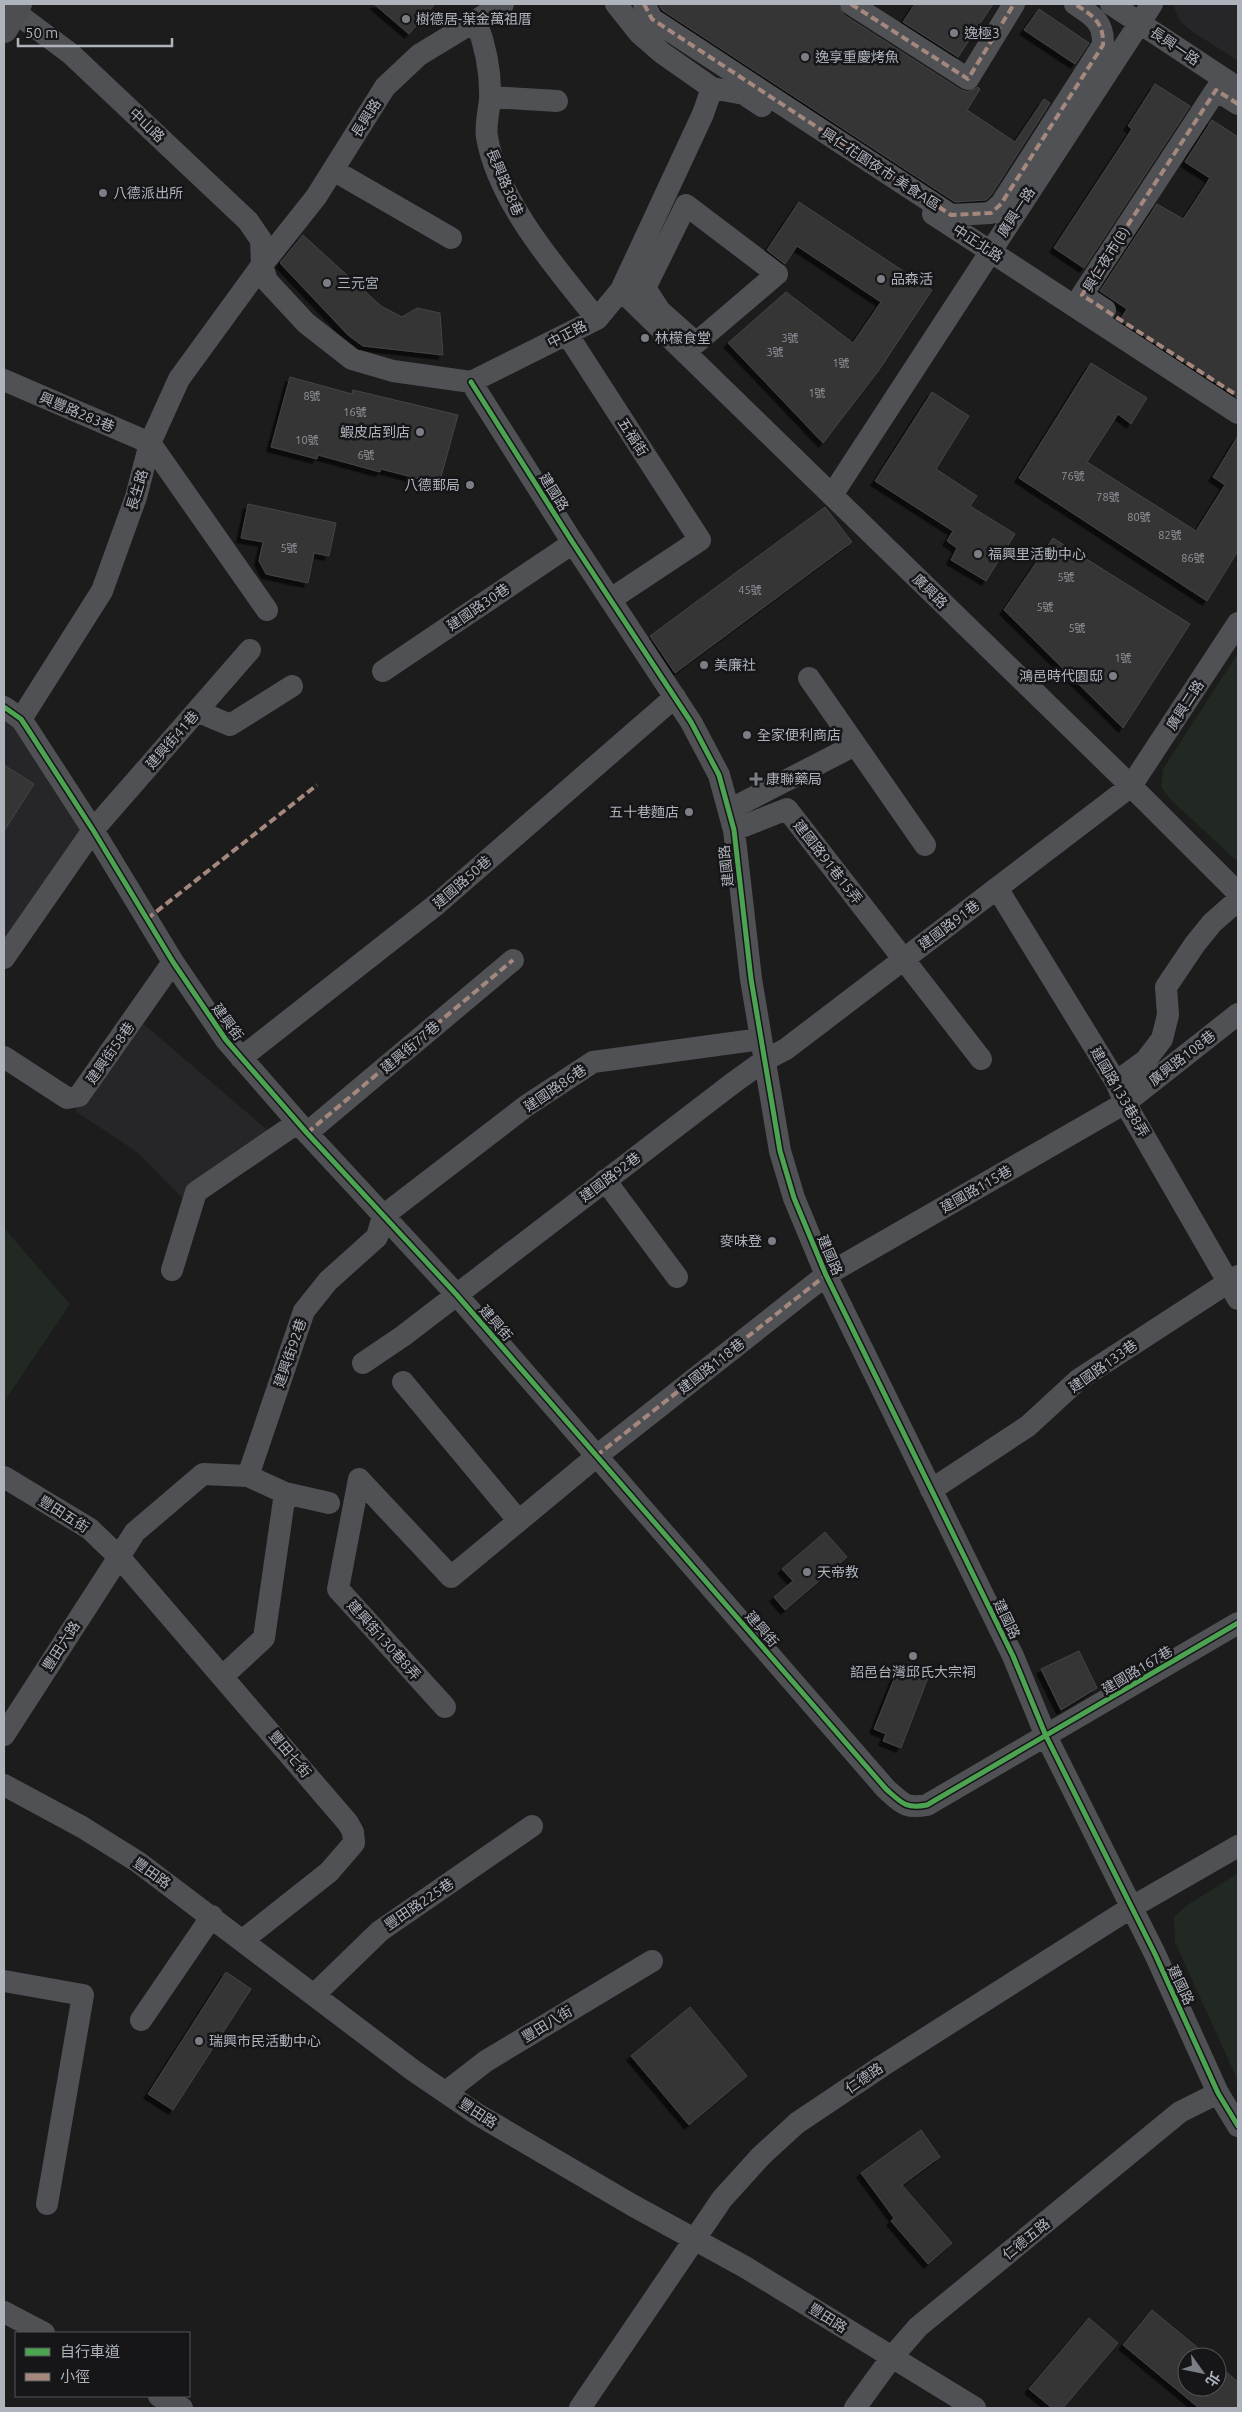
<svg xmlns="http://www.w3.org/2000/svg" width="1242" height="2412" font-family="Ubuntu,'Noto Sans TC',sans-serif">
<defs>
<filter id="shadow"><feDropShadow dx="-4.5" dy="4.5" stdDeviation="0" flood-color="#0009"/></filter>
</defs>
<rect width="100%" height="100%" fill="#1c1c1c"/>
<!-- built -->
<path fill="#262628" d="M1174,4H1238V61L1193,32L1180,21L1174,7Z
M4,718L19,728L84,830L4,941Z
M138,1019L272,1134L185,1201L137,1152L75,1111Z"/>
<!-- green -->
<path fill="#212922" d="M1238,653V862L1172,801L1161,787L1163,769Z
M4,1228L70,1304L4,1402Z
M1238,1873V2081L1175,1942L1174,1917L1186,1906Z"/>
<!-- building -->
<path fill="#343434" stroke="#444548" filter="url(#shadow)" d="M374,4H435L409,34Z
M659,4H838L844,15L961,90L968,92L978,87L980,89L967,110L1015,142L1044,99L1050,103L991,195L986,200L955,202L662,10Z
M915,4H993L958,57L903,22Z
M1039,9L1089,43L1075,64L1024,30Z
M1155,84L1190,106L1084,268L1054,248L1132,129L1128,126Z
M1212,120L1238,137V397L1120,320L1127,309L1100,291L1157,204L1183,219L1192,206L1210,178L1185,162Z
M799,202L932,290L879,370L823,443L728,343L786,292L853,343L881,302L797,246L785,264L767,250Z
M303,235L381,306L402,317L417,308L440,313L443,355L363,346L348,335L280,263Z
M1091,363L1147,398L1131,424L1118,414L1087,462L1196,531L1225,485L1213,477L1238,436V551L1207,601L1019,478Z
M290,377L352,394L353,390L458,415L439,484L381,469L380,472L318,455L317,459L271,447Z
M932,392L969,416L936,469L977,496L970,506L1015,534L986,581L951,560L957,548L947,541L953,531L875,481Z
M248,504L336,523L329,556L314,553L308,583L266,574L259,561L263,542L241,538Z
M825,507L852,542L675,673L650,636Z
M1053,538L1190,624L1123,728L1004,610Z
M4,765L34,784L4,831Z
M825,1532L847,1557L785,1610L774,1597L793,1581L782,1569Z
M1079,1651L1097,1688L1061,1710L1041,1669Z
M900,1664L929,1675L901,1748L883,1741L886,1734L874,1729Z
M226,1972L251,1989L173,2110L148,2094Z
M690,2007L747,2076L689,2125L631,2056Z
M921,2130L940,2157L902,2185L952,2243L928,2264L891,2221L894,2218L861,2173Z
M1152,2310L1209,2357H1187V2387H1217V2364L1238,2382V2408H1199L1123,2345Z
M1089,2318L1118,2343L1063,2408H1052L1029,2389Z"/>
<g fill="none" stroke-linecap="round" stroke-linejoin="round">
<!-- minor -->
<path stroke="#505155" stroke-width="22" d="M4,4L71,54L248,221L261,240L262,265L267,281L306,323L352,359L393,371L471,382L597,319L621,290L703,114L712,88L662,53L639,33L616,4
M644,4L652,19L951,215L991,213L1001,204L1103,45C1104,22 1093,16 1075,4
M851,4L968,79L1014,4
M1111,4L1238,88
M476,21C486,47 491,72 490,99C489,111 485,126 487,137C498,202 557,269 597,319
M712,88L744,94L762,106
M490,97L557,101
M333,170L451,238
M686,205L777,274L696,343L660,311L645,288Z
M933,214L1238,413
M621,290L1131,786L1238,893
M1105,310L1082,295L1216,90L1238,104
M567,334L700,540L611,599
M4,380L150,443L267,610
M471,382L573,543L691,722L719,775L734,830L751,979L780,1151L794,1198L826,1275L1013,1656L1046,1736L1155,1954L1218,2093L1238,2126
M832,495L1152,4
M383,671L573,543
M809,678L925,845
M4,707L21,719L27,728L93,830L173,962L226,1040L307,1133L456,1294L886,1789C902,1803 905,1809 927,1805L1238,1623
M197,711L230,725L292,686
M21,719L102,591L136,497L150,443L179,379L262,265L316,197L385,87L419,55L503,4
M729,810L855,745
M734,830L787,809L981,1059
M997,888L1116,1082L1125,1103L1238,1299
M4,958L93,830L250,650
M4,1057L67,1098L79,1096L173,962
M241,1058L437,904L675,697
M1116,1082L1146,1060L1162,1039L1168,1015L1166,987L1195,944L1212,923L1238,900
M307,1133L513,960
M605,1180L677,1277
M172,1270L196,1192L297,1123
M363,1363L403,1336L733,1083L765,1060L786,1049L1131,786L1238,623
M403,1382L518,1520
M248,1476L304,1311L328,1281L377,1237L383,1216L526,1106L593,1062L761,1039
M4,1477L90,1529L120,1558L348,1823L353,1832L354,1843L329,1872L243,1940
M359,1479L451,1577L603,1451L826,1275L1125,1103L1238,1014
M359,1479L338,1589L445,1707
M931,1490L1028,1426L1078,1380L1238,1276
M223,1676L264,1638L285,1493
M4,1735L135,1532L203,1474L248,1476L285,1493L329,1503
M4,1785L82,1827L138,1862L414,2071L477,2114L632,2205L745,2267L975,2408
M4,1981L83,1995L47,2204
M315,1994L380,1931L532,1826
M141,2020L212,1916
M446,2092L486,2061L652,1961
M4,2312L44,2333
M159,2396L182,2408
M580,2408L722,2199L761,2156L797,2123L882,2066L1132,1907L1238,1846
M855,2408L892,2357L918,2327L1180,2112L1218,2093"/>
<!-- major -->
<path stroke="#4d4e51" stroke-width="28" d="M4,29L18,4"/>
<!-- quiet -->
<path stroke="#a5887d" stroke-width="4" stroke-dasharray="8 4" stroke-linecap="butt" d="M644,4L652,19L951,215L991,213L1001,204L1103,45C1104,22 1093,16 1075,4
M851,4L968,79L1014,4
M1238,104L1216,90L1082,295L1238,396
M147,919L317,785
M307,1133L513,960
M596,1456L826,1275"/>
<defs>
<path id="cycleway" d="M471,382L573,543L691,722L719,775L734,830L751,979L780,1151L794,1198L826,1275L1013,1656L1046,1736L1155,1954L1218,2093L1238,2126
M4,707L21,719L27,728L93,830L173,962L226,1040L307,1133L456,1294L886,1789C902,1803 905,1809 927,1805L1238,1623"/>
</defs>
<!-- cycleway casing -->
<use href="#cycleway" stroke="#161618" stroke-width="8"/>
<!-- cycleway -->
<use href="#cycleway" stroke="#4ca352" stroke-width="5"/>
</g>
<!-- markers -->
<g fill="#7b7e84" stroke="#161618" stroke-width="2">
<circle cx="406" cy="19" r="5"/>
<circle cx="954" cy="33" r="5"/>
<circle cx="805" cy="57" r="5"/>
<circle cx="103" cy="193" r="5"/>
<circle cx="881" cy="279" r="5"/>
<circle cx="327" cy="283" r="5"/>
<circle cx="645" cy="338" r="5"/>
<circle cx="420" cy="432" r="5"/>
<circle cx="470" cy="485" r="5"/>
<circle cx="978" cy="554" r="5"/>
<circle cx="704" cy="665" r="5"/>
<circle cx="1113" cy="676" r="5"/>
<circle cx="747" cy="735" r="5"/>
<path d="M753.5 771.5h5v5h5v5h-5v5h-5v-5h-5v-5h5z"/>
<circle cx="689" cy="812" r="5"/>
<circle cx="772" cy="1241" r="5"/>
<circle cx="807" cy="1572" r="5"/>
<circle cx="913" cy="1656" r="5"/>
<circle cx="199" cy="2041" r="5"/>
</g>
<g text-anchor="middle" stroke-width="5" stroke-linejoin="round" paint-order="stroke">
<!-- number labels -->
<g font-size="11" fill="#90939a">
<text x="790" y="342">3號</text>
<text x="775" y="356">3號</text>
<text x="841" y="367">1號</text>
<text x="817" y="397">1號</text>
<text x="312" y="400">8號</text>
<text x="355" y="416">16號</text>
<text x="307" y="444">10號</text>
<text x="366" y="459">6號</text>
<text x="1073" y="480">76號</text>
<text x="1108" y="501">78號</text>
<text x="1139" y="521">80號</text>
<text x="1170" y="539">82號</text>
<text x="289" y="552">5號</text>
<text x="1193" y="562">86號</text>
<text x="1066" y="581">5號</text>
<text x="750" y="594">45號</text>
<text x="1045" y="611">5號</text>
<text x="1077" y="632">5號</text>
<text x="1123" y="662">1號</text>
</g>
<!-- poi labels -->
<g font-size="14" fill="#aeb3bc" stroke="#161618" text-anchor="start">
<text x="416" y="24">樹德居-葉金萬祖厝</text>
<text x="964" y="38">逸極3</text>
<text x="815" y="62">逸享重慶烤魚</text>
<text x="113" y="198">八德派出所</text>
<text x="891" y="284">品森活</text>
<text x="337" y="288">三元宮</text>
<text x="655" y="343">林檬食堂</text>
<text x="410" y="437" text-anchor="end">蝦皮店到店</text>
<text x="460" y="490" text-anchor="end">八德郵局</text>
<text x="988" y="559">福興里活動中心</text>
<text x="714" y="670">美廉社</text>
<text x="1103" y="681" text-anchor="end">鴻邑時代園邸</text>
<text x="757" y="740">全家便利商店</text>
<text x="766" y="784">康聯藥局</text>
<text x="679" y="817" text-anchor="end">五十巷麵店</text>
<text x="762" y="1246" text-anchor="end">麥味登</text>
<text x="817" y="1577">天帝教</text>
<text x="913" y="1677" text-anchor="middle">詔邑台灣邱氏大宗祠</text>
<text x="209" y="2046">瑞興市民活動中心</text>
</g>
<!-- street labels -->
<g font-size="14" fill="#aeb3bc" stroke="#161618">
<text transform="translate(1175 46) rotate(34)" y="5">長興一路</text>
<text transform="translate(366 118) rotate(-58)" y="5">長興路</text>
<text transform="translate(147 125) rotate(43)" y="5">中山路</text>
<text transform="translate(881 169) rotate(33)" y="5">興仁花園夜市 美食A區</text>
<text transform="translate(505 182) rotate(67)" y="5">長興路38巷</text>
<text transform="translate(1016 212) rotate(-57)" y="5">廣興一路</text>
<text transform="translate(978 243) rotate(33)" y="5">中正北路</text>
<text transform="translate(1106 259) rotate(-58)" y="5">興仁夜市(B)</text>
<text transform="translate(567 334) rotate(-27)" y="5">中正路</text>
<text transform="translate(77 412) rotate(23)" y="5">興豐路283巷</text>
<text transform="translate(633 437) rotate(57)" y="5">五福街</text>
<text transform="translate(137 490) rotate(-73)" y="5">長生路</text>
<text transform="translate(554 492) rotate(58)" y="5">建國路</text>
<text transform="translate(930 591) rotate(44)" y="5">廣興路</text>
<text transform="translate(478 607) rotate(-34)" y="5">建國路30巷</text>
<text transform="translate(1185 705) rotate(-57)" y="5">廣興二路</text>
<text transform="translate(172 740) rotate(-49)" y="5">建興街41巷</text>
<text transform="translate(828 862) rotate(52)" y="5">建國路91巷15弄</text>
<text transform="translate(726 866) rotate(-96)" y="5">建國路</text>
<text transform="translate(462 882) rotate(-41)" y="5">建國路50巷</text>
<text transform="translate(949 925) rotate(-37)" y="5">建國路91巷</text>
<text transform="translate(228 1022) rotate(54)" y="5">建興街</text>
<text transform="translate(410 1047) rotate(-40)" y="5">建興街77巷</text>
<text transform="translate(110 1053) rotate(-55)" y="5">建興街58巷</text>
<text transform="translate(1182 1058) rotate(-38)" y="5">廣興路108巷</text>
<text transform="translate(555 1088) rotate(-34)" y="5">建國路86巷</text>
<text transform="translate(1120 1092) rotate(60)" y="5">建國路133巷8弄</text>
<text transform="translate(610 1177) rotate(-37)" y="5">建國路92巷</text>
<text transform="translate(976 1189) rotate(-30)" y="5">建國路115巷</text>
<text transform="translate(830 1255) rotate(67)" y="5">建國路</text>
<text transform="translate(496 1323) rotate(49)" y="5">建興街</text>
<text transform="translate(290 1353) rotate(-71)" y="5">建興街92巷</text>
<text transform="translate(711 1366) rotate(-38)" y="5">建國路118巷</text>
<text transform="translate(1103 1366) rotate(-35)" y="5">建國路133巷</text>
<text transform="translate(64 1514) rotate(32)" y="5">豐田五街</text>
<text transform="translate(1007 1619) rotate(64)" y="5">建國路</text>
<text transform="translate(762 1629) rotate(49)" y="5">建興街</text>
<text transform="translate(384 1640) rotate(48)" y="5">建興街130巷8弄</text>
<text transform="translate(61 1646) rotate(-57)" y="5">豐田六路</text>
<text transform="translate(1137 1670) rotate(-31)" y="5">建國路167巷</text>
<text transform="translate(290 1754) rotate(50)" y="5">豐田七街</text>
<text transform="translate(152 1873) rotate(35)" y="5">豐田路</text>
<text transform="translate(419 1904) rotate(-34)" y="5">豐田路225巷</text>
<text transform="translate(1181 1985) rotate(65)" y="5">建國路</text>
<text transform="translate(547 2024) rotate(-31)" y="5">豐田八街</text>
<text transform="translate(864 2078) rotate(-34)" y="5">仁德路</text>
<text transform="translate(478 2113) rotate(33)" y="5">豐田路</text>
<text transform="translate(1026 2239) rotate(-39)" y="5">仁德五路</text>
<text transform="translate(828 2318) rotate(32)" y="5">豐田路</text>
</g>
</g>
<!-- border -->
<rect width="1242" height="2412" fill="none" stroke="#aeb3bc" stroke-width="10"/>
<!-- legend -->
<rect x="15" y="2332" width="175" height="65" fill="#161618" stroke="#53555a"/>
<rect x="25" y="2348" width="25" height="8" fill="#4ca352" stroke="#53555a"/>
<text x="60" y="2357" font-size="15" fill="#aeb3bc">自行車道</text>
<rect x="25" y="2373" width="25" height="8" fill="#a5887d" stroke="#53555a"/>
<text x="60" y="2382" font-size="15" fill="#aeb3bc">小徑</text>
<!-- north arrow -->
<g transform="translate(1202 2372) rotate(123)"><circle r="24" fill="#161618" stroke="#53555a"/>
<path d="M0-4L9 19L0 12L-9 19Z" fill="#7b7e84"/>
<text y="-8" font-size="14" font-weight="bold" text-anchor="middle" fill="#aeb3bc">北</text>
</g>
<!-- scale -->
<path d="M18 38v8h154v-8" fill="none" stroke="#aeb3bc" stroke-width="2.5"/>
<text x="25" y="38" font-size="15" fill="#aeb3bc" stroke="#161618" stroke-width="4" paint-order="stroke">50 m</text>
</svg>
